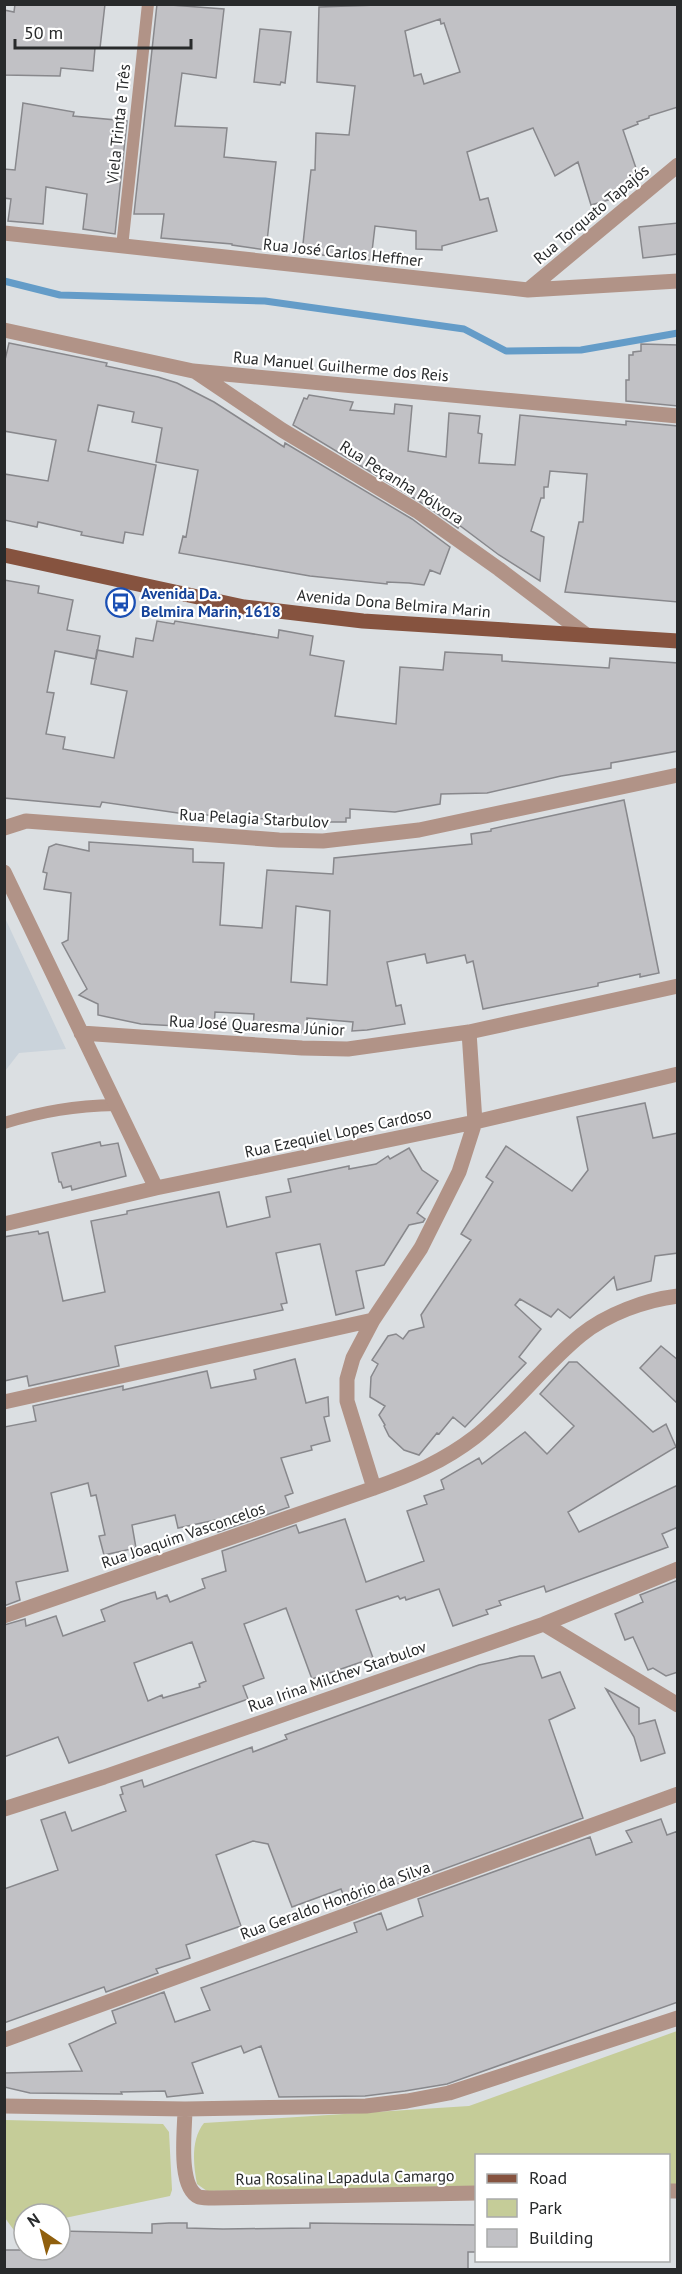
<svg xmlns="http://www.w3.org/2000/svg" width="682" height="2274" font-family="'PT Sans',sans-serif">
<rect width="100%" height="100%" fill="#dbdfe2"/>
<!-- built -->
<path fill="#cad3db" d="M5,918L66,1049L19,1053L5,1071Z"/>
<!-- green -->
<path fill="#c5cc98" d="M677,2031V2186H669L668,2156H476V2186L207,2191L197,2184C193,2164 191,2139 204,2123L469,2106Z
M5,2120L163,2124L169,2132L172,2190L170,2196L60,2219V2214H24V2232L16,2233L5,2218Z"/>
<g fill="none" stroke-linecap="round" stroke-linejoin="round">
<!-- stream -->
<path stroke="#649cc8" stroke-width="7" d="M4,281L60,295L265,301L464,329L506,351L581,350L678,333"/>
</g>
<!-- building -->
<path fill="#c1c1c5" stroke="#88888c" stroke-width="1.5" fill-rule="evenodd" d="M15,4H105L100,48H95L93,71L61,68L60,76L4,75V10L14,12Z
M157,4L224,9L216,78L182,73L175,126L227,128L224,157L276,162L266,250L232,245V244L161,238L164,214H134Z
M408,4H678V107L649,116V118L637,122L638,124L623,130L639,177L615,198L591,205L578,162L555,176L533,128L467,152L480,200L488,198L497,231L442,246V250L416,249V231L375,226L371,260L302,253L311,170H315L316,133L349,135L355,86L317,82L319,7ZM440,19L441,24L444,23L460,72L424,84L421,74L414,76L405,31Z
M260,29L291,32L285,83L281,82L280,85L254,82Z
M23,103L74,112L73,116L127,121L115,234L83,229L87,194L46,187L43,224L8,221L11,199L4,198V169L15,170Z
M678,223V254L643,258L639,227Z
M9,343L107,363L106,366L158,377L177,383L214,402L284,447L285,443L412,519L450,547L440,574L430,570L424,585L409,583L387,582V584L310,576L179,553L183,536L186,537L198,470L156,462L162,428L132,422L134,412L98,405L88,451L156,465L143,535L125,532L123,543L81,535L82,532L38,522L37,527L4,520V474L48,481L56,440L4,431V364Z
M641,344L678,345V406L626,401V380H629V355H633V352L641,351Z
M309,395L353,402L350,410L394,414L395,404L412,406L408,451L446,457L449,413L480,416L478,433L482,434L479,463L515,465L520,415L626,425V421L678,426V602L565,592L579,522H583L587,474L550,471L548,487H544V498H541L531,531L544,537L540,581L499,555L459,525L458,528L422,503L293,425L304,398L307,399Z
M4,580L39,586L38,593L73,600L67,630L100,636L96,659L55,651L47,692L54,693L46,734L65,737L63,749L114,758L127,691L91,684L97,650L133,657L136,638L153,641L157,621L174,624L175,621L278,638L279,630L313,636L310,655L344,661L335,716L396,724L400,667L443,670L445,652L502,655V661L609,668L610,658L678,663V751L611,763V768L561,776L487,793L441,794L440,804L395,812L350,809V818H346V822H308L178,813L102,802L100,807L4,798Z
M624,800L659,973L640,977V974L598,983V986L483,1009L473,961L467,963L465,955L427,963L425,954L387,962L396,1006L401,1005L405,1024L367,1030L352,1031L353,1022L307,1018V1033L253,1030L254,1014L215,1012L214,1028L141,1024L98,1015V1004L79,995L87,989L62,943L68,940L71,893L44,889L47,873L43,872L49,847L56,844L89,851V842L193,849V862L224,863L220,925L262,928L267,870L333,874L334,858L472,844L471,834L491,831V829ZM296,906L330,911L327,985L291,982Z
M645,1103L653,1138L678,1133V1253L655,1256L651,1281L617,1290L614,1277L570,1318L558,1309L551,1317L520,1299L515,1305L541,1329L519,1357L526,1363L465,1427L453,1417L439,1434L437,1433L419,1455L404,1450L389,1436L384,1426L385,1425L379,1415L385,1406L370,1397L371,1377L378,1364L372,1360L388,1336L396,1334L403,1339L409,1331L424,1327L421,1315L471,1240L461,1234L493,1182L486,1177L506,1146L572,1191L588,1170L577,1117Z
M100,1142L101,1146L118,1143L126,1176L72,1190L71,1186L63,1188L61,1182H59L52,1153Z
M409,1148L422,1170L438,1181L417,1213L425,1219L423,1222L409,1225L384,1265L356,1271L364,1308L336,1315L320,1244L276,1253L287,1303L281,1304L283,1310L115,1346L119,1366L29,1386L27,1376L4,1381V1237L38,1231L39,1234L48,1232L63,1301L105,1292L91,1221L127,1214V1211L219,1192L227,1227L270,1217L266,1197L291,1192L288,1179L349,1166V1169L376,1164L388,1156L390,1159Z
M661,1346L678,1360V1404L640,1368Z
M295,1359L306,1403L328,1397L329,1416L324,1417L330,1441L311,1446L312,1450L281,1458L293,1493L285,1496L289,1507L218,1532L216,1520L178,1528L175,1515L132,1525L136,1548L104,1555L99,1536L105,1535L96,1495L91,1496L88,1483L51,1493L68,1571L16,1582L20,1600L4,1606V1427L36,1421L33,1406L123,1386V1390L207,1371L211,1388L256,1379L254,1370Z
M569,1362H577L653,1432L666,1424L676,1447L568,1512L579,1532L678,1485V1527L662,1534L668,1547L546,1592L544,1586L499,1601L501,1605L486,1610L488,1614L453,1626L439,1589L406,1600L405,1597L400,1599L398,1596L356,1610L373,1658L312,1679L286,1608L244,1624L264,1678L243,1686L248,1699L69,1763L58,1737L4,1757V1625L25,1619L26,1626L56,1616L63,1636L105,1621L101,1610L121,1602L155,1592L157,1599L167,1595L170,1602L205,1588L202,1579L226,1571L222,1551L296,1525L299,1533L345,1519L366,1582L424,1561L407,1511L427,1504L424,1496L444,1489L441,1480L479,1458L482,1464L525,1432L547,1454L574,1426L540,1394ZM192,1642L206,1681L199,1684L200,1687L163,1698L162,1695L148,1701L134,1663Z
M678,1580V1672L666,1676L653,1668L648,1670L633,1637L625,1640L615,1614L643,1602L640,1595Z
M520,1656H534L542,1678L560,1672L575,1708L549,1720L583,1818L411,1881L410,1879L374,1892L375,1894L347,1905L341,1889L292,1907L268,1844L253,1841L216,1855L241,1926L186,1945L190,1958L156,1969L158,1973L106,1992L104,1987L4,2023V1889L58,1870L41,1820L65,1812L72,1831L126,1811L120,1795L123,1794L121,1787L142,1780L144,1787L252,1747L253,1752L287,1739L285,1735L479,1665Z
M606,1689L639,1708V1724L655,1720L665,1753L641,1761L634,1737Z
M661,1819L667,1835L678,1831V2002L447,2084L405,2091L365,2096L279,2097L261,2046L244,2053L241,2046L192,2063L203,2093L167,2097L165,2091L121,2092L122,2094L30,2093L4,2087V2073L82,2071L69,2044L116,2023L112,2011L164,1992L175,2022L210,2010L201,1988L357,1932L354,1923L381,1913L387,1930L423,1916L418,1899L590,1837L596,1855L632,1842L626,1831Z
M169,2223H187V2228L223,2229L310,2228V2223L477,2225V2252H468V2270H4V2250H60V2231L152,2233V2224Z"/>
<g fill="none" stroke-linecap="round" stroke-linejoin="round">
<!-- lane -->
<path stroke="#b19387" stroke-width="12" d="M122,247L148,4
M4,1123C44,1111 74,1106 116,1105"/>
<!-- street -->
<path stroke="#b19387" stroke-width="15" d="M4,233L528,290L678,281
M528,290L678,165
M4,330L193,371L678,416
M196,372L282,430L417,511L499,569L585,634
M4,828L26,821L279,840L323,841L419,830L678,775
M4,872L156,1188
M469,1032L475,1122L459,1172L421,1248L373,1320L353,1358L347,1379V1401L374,1488C411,1475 444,1461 475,1437C514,1406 543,1366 581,1335C607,1314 645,1300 678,1296
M81,1033L302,1048L348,1049L469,1032L678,986
M4,1224L156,1188L475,1122L678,1074
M4,1402L373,1320
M4,1616L374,1488
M544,1624L678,1705
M4,1809L104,1777L544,1624L678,1569
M4,2040L678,1794
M4,2106L185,2109L366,2106L407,2101L449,2093L678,2018
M185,2109C185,2129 177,2187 199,2197C203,2198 210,2198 214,2198L476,2193
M668,2191H678"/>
<!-- primary -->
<path stroke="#86533f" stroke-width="15" d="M4,555L244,607L363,621L678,641"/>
</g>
<!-- icons -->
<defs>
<symbol id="bus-ring" viewBox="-11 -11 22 22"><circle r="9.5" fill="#fff" stroke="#1a4fb4" stroke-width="1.5"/><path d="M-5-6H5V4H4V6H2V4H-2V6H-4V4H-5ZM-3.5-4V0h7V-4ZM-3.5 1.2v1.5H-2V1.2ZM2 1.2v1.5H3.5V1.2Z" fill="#1a4fb4"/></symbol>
</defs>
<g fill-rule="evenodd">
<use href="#bus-ring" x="104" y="586" width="33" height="33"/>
</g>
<g text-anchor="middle" stroke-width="4.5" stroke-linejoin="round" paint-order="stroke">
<!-- street labels -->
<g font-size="16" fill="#282a2b" stroke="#fff">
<text transform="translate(118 124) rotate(-84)" y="6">Viela Trinta e Três</text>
<text transform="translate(591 214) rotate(-40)" y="6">Rua Torquato Tapajós</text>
<text transform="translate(343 252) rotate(6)" y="6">Rua José Carlos Heffner</text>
<text transform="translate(341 366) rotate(5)" y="6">Rua Manuel Guilherme dos Reis</text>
<text transform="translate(402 482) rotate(32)" y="6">Rua Peçanha Pólvora</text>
<text transform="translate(394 603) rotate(5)" y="6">Avenida Dona Belmira Marin</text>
<text transform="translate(254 818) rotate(3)" y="6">Rua Pelagia Starbulov</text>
<text transform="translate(257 1025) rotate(3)" y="6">Rua José Quaresma Júnior</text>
<text transform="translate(338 1132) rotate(-12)" y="6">Rua Ezequiel Lopes Cardoso</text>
<text transform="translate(183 1535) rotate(-19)" y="6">Rua Joaquim Vasconcelos</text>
<text transform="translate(337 1676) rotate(-19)" y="6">Rua Irina Milchev Starbulov</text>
<text transform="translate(335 1900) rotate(-20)" y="6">Rua Geraldo Honório da Silva</text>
<text transform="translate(345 2177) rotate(-1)" y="6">Rua Rosalina Lapadula Camargo</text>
</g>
<!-- transit labels -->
<g font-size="16" font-weight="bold" fill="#164399" stroke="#fff" text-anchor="start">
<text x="141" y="599">Avenida Da.<tspan x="141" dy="18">Belmira Marin, 1618</tspan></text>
</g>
</g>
<!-- border -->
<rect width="682" height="2274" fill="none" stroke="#282a2b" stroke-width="12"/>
<!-- legend -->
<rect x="475" y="2154" width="195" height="108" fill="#ffffff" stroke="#a9aaaa" stroke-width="1.5"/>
<rect x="487" y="2174" width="30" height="9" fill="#86533f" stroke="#a9aaaa" stroke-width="1.5"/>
<text x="529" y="2184" font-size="18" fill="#282a2b">Road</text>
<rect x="487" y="2199" width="30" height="18" fill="#c5cc98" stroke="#a9aaaa" stroke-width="1.5"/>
<text x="529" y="2214" font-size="18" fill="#282a2b">Park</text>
<rect x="487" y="2229" width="30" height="18" fill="#c1c1c5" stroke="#a9aaaa" stroke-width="1.5"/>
<text x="529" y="2244" font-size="18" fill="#282a2b">Building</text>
<!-- north arrow -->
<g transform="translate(42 2232) rotate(325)"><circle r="28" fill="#ffffff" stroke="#a9aaaa" stroke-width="1.5"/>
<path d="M0-4.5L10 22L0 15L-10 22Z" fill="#905f0d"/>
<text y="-9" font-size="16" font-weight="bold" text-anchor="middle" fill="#282a2b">N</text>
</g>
<!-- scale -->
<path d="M15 39v9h176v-9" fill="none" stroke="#282a2b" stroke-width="3"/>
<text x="24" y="39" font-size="18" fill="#282a2b" stroke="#ffffff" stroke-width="4.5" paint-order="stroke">50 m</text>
</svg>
